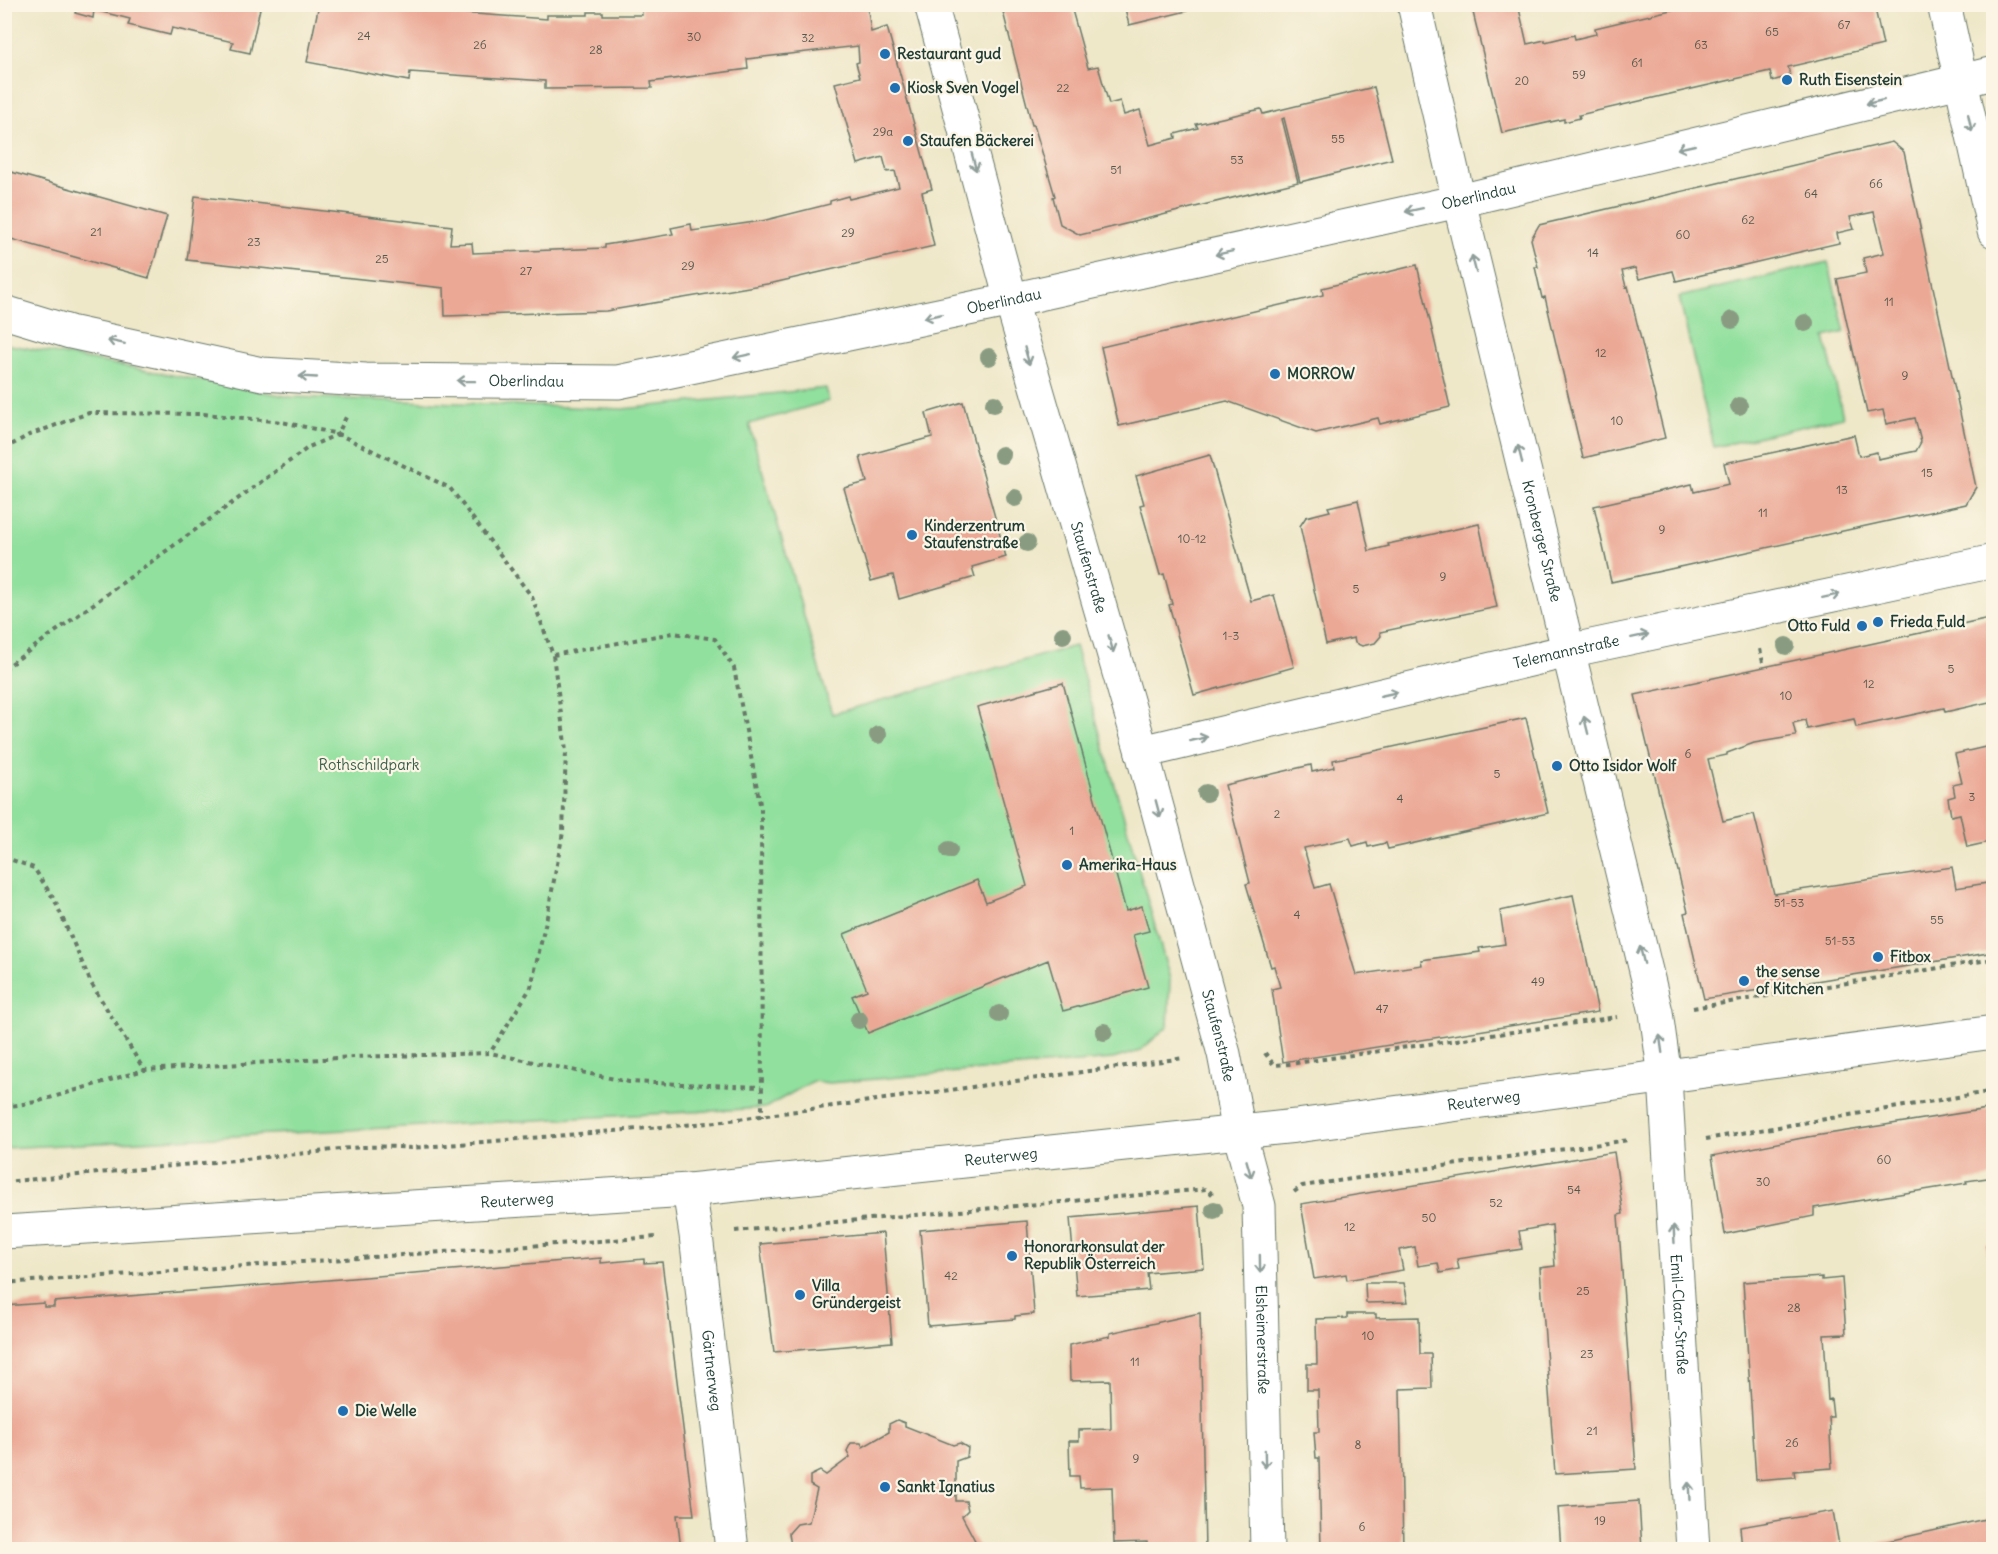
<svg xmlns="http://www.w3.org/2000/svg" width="1998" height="1554" font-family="Delius,sans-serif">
<rect width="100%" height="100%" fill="#fcf5e5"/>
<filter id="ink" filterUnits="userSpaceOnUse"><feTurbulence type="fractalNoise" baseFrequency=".0167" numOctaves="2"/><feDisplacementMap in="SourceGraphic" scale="12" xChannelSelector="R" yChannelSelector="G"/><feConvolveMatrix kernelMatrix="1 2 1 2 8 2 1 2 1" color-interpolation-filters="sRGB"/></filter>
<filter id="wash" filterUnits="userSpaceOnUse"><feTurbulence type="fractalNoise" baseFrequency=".008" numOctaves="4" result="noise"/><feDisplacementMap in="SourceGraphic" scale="24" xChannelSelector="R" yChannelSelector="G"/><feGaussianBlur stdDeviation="1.35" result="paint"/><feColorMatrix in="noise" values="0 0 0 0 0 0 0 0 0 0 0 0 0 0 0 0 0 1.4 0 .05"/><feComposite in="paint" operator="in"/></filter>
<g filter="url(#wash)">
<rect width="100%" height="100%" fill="#eee7c8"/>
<!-- green -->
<path fill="#91e09e" stroke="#588e69" stroke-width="1.5" d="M1828,262L1845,332L1825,337L1843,417L1714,447L1679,297Z
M5,344L291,397L623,409L826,388L829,401L749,424L832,714L1075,646L1170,979L1168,1026L1140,1051L1113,1059L829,1083L813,1081L765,1108L5,1148Z"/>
<g id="blocks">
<!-- building -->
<path fill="#eba895" d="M72,4H261L250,53L231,49L233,42L172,28L170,35L128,25L130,19L94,10L93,18L75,13L77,7Z
M319,4H406L419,7V10L547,19V15H588V12H603V15H642L641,6L655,4H867L871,32L887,27L932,189L922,192L934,246L773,283L606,311L445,316L444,288L187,260L195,196L452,226L450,244L472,243L473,253L605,248V245L673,234L671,228L691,224L692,231L762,221L830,204V201L848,196L849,199L899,187L895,171L887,172L883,157L858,164L835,83L860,77L856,63L859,62L858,46L747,59L748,69L651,82L652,88L545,89V81L410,72L409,81L307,62Z
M1001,4H1072L1074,9L1072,10L1088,68L1098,66L1109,104L1120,101L1124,115L1140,110L1150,145L1176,138L1175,134L1198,128L1196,124L1261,109L1263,114L1374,87L1392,159L1300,182L1284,118L1282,119L1298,182L1080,235L1060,224L1053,197L1055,196L1034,125H1032Z
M1124,4H1191V5L1186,6L1187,11L1129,25Z
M1471,4H1518L1527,44L1545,40V42L1574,35L1575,39L1596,34L1595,28L1696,4H1874L1883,45L1788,67L1790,76L1772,81L1770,71L1579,115L1580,118L1564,122V119L1502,133Z
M1892,142L1904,152L1976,487L1966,504L1611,582L1594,506L1692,484L1694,492L1729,484L1724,463L1854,435L1859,456L1877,452L1878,459L1916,451L1921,442L1915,418L1886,424L1883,410L1867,413L1837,279L1866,273L1863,258L1884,253L1874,212L1850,217L1854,229L1837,233L1839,243L1791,254L1676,281L1673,271L1639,279L1635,268L1622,271L1626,287L1628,286L1665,438L1583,458L1545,297L1542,298L1535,267H1538L1531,239L1539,225Z
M4,170L167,216L149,278L4,237Z
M1417,265L1450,407L1380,424L1378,418L1316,433L1227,401L1119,426L1101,347L1323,295L1322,288Z
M963,402L1006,557L972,567L975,577L899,599L893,575L871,581L844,488L867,482L860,457L932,437L926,413Z
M1210,455L1251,601L1274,595L1294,667L1194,695L1169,605L1172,604L1164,574L1160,575L1140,505L1144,504L1136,476Z
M1358,500L1369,551L1389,546L1388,544L1479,524L1497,607L1380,632L1381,636L1375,643L1362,646L1355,643L1354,638L1326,644L1300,526L1306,517L1330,511L1328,507Z
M1994,617V701L1945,712L1944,708L1856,727L1854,719L1807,729L1805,720L1793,723L1796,736L1754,743L1727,753V755L1708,759L1723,821L1754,814L1774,894L1952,867L1956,888L1994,882V952L1704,999L1684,913L1688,912L1635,695Z
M1063,683L1126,911L1142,906L1149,931L1133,935L1148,987L1063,1011L1048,960L868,1033L852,996L867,990L844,934L977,880L986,902L1027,886L977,707Z
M1526,718L1548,813L1388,849L1386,843L1368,847L1367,842L1353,846L1350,838L1304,848L1315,888L1329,884L1356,975L1422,965L1421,960L1480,952L1479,948L1505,944L1500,911L1573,895L1598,1012L1283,1062L1272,989L1280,987L1274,966L1271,967L1246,884L1250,883L1225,785L1311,765L1312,772L1334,767L1333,760Z
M1994,745V841L1967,847L1960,814L1951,816L1948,798L1955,796L1953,785L1962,783L1955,754Z
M1994,1108V1177L1966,1181L1967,1183L1814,1208V1216L1725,1234L1712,1156L1802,1138Z
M1614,1152L1623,1214L1618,1215L1636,1469L1555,1474L1540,1268L1555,1266L1552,1225L1519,1231L1522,1249L1457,1259L1459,1269L1440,1273L1438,1263L1418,1266L1415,1247L1399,1250L1403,1270L1347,1280L1346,1274L1314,1279L1301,1204Z
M1199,1206L1204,1268L1147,1273L1149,1290L1077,1296L1070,1218Z
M1027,1221L1034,1314L1015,1316V1319L928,1326L920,1230Z
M883,1233L892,1342L774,1352L760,1244Z
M1994,1243V1277H1992L1986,1245Z
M601,1258V1263L644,1259V1263L662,1262L694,1515H677L681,1550H4V1306L44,1303V1307H54V1302Z
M1822,1277V1280L1842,1278L1846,1334L1824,1335L1828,1400L1831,1399L1833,1417H1829L1832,1468L1794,1471L1795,1477L1756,1480L1743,1282Z
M1365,1283H1404L1408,1302L1366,1303Z
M1200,1313L1205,1550H1148L1147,1542L1114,1543L1112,1487L1080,1488L1079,1476H1070L1069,1441H1079V1430L1111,1429L1110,1380L1070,1381L1069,1345L1110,1336V1333Z
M1347,1314H1376V1318L1419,1317L1420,1354H1431L1432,1388L1400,1389L1403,1550H1321L1319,1458H1316L1314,1432H1319L1318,1390H1307V1364H1317L1316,1319L1347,1318Z
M897,1420L905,1423V1426L953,1445L960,1443L968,1448L967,1457L956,1461V1501H966L968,1510L962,1516L980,1550H797L791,1546L789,1533L797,1524L809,1522L817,1489L810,1485V1476L820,1471L826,1475L850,1457L847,1451L851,1443H861L863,1447L889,1432V1424Z
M1639,1501L1642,1550H1561L1558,1507Z
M1833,1511L1839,1545L1821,1550H1742L1740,1527Z
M1994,1517V1550H1880L1879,1543Z"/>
</g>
</g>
<g filter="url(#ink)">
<use href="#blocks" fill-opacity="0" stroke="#677868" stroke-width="1.5"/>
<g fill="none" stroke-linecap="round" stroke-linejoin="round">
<defs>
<g id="minor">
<path id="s1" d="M931,4L1011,300L1142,752L1224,1054L1239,1132L1259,1206L1267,1550"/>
<path id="s2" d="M1414,4L1459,201L1656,1012L1665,1077L1693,1550"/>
<path d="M1944,4L1994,231"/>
<path id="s3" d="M4,312L70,332L262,374L366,380L618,382L1011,300L1459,201L1994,73"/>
<path id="s4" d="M1142,752L1568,651L1994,561"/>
<path id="s5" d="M689,1190L696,1235L732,1550"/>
</g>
<g id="primary">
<path id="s6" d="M4,1232L689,1190L1296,1126L1994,1032"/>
</g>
</defs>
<!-- minor casing -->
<use href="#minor" stroke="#677868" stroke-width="35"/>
<!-- primary casing -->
<use href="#primary" stroke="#677868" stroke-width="35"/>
<!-- path -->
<path stroke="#677868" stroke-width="4" stroke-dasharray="4.5 4.5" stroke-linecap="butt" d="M4,449L29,435L89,413L204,414L282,422L338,434L450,488L532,597L553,655L566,751L563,832L548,912L531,987L490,1053
M1760,649L1764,667
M553,655L673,633L715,639L734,668L761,809L762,1117
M4,669L309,447L338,434L346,417
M4,857L34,868L55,901L91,983L144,1070
M1693,1008L1994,959
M1265,1053L1274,1065L1289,1064L1617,1017
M4,1107L36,1102L144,1070L354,1057L490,1053L629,1082L761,1087
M1706,1139L1994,1091
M4,1182L318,1152C351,1147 378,1145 411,1148L709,1123L1184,1058
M1294,1192L1302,1186L1629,1140
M735,1231L1207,1189L1215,1197
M4,1283L656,1237"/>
<!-- minor -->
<use href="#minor" stroke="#fff" stroke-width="33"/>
<!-- primary -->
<use href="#primary" stroke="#fff" stroke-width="33"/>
</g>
<!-- trees -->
<g fill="#899c82">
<circle cx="1732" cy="320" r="9"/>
<circle cx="1805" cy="323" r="9"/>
<circle cx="989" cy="357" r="9"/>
<circle cx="994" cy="404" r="9"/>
<circle cx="1739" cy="406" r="9"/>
<circle cx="1002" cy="455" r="9"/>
<circle cx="1015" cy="498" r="9"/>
<circle cx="1027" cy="543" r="9"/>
<circle cx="1063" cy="635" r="9"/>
<circle cx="1786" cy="646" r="9"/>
<circle cx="878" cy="735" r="9"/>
<circle cx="1206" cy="793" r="9"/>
<circle cx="949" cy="850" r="9"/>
<circle cx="999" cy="1014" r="9"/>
<circle cx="859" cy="1020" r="9"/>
<circle cx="1104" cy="1032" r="9"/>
<circle cx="1214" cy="1210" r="9"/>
</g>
<!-- one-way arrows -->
<defs><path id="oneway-shaft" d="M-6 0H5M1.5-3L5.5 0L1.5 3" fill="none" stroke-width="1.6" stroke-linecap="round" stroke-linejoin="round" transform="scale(1.5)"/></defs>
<g stroke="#8f9e9a">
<use href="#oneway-shaft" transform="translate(1875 102) rotate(167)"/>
<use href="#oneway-shaft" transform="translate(1970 123) rotate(78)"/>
<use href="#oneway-shaft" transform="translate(1686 147) rotate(167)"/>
<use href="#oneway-shaft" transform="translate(974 162) rotate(75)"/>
<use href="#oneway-shaft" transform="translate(1414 210) rotate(168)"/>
<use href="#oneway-shaft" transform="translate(1224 253) rotate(168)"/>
<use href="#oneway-shaft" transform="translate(1474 264) rotate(-104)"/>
<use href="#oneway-shaft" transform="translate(933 316) rotate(168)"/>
<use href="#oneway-shaft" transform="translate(116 342) rotate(-168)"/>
<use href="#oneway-shaft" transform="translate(742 356) rotate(168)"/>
<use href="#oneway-shaft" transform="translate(1027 356) rotate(74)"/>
<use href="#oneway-shaft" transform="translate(308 377) rotate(-177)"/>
<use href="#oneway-shaft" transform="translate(466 381) rotate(-179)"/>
<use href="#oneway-shaft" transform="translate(1520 454) rotate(-104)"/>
<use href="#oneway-shaft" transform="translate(1831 596) rotate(-12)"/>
<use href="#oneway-shaft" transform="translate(1640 636) rotate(-12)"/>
<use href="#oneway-shaft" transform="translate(1111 644) rotate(74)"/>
<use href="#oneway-shaft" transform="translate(1389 694) rotate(-13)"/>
<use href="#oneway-shaft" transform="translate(1586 725) rotate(-104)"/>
<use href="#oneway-shaft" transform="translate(1199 739) rotate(-13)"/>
<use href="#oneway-shaft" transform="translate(1158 809) rotate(75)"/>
<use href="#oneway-shaft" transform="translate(1642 955) rotate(-104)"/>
<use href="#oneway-shaft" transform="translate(1661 1044) rotate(-98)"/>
<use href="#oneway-shaft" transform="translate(1249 1169) rotate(74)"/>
<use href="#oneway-shaft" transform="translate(1674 1234) rotate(-93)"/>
<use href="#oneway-shaft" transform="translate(1260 1264) rotate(89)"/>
<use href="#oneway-shaft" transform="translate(1265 1459) rotate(89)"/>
<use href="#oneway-shaft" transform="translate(1689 1491) rotate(-93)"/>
</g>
</g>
<!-- markers -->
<g fill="#1f6fb2" stroke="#fcf5e5" stroke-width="2">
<circle cx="885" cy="54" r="6"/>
<circle cx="1787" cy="80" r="6"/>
<circle cx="895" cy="88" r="6"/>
<circle cx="908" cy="141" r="6"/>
<circle cx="1275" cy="374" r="6"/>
<circle cx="912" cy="535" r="6"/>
<circle cx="1878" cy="622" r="6"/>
<circle cx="1862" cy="626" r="6"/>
<circle cx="1557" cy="766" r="6"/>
<circle cx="1067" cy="865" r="6"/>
<circle cx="1878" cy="957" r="6"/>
<circle cx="1744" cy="981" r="6"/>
<circle cx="1012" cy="1256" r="6"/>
<circle cx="800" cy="1295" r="6"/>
<circle cx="343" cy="1411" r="6"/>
<circle cx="885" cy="1487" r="6"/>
</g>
<g text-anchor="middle" stroke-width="4.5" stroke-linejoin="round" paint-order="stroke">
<!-- number labels -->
<g font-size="12" fill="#52584c">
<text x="1844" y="29">67</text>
<text x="1772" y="36">65</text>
<text x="364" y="40">24</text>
<text x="694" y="41">30</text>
<text x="808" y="42">32</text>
<text x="480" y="49">26</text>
<text x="1701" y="49">63</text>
<text x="596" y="54">28</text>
<text x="1637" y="67">61</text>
<text x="1579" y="79">59</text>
<text x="1522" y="85">20</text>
<text x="1063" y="92">22</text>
<text x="883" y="136">29a</text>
<text x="1338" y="143">55</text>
<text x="1237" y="164">53</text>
<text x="1116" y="174">51</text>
<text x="1876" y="188">66</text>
<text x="1811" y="198">64</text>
<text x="1748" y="224">62</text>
<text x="96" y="236">21</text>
<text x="848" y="237">29</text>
<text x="1683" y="239">60</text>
<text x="254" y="246">23</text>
<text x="1593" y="257">14</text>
<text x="382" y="263">25</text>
<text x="688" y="270">29</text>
<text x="526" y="275">27</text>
<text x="1889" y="306">11</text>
<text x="1601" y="357">12</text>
<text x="1905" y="380">9</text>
<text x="1617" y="425">10</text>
<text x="1927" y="477">15</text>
<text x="1842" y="494">13</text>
<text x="1763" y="517">11</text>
<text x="1662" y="534">9</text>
<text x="1192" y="543">10-12</text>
<text x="1443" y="581">9</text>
<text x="1356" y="593">5</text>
<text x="1231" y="640">1-3</text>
<text x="1951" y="673">5</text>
<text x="1869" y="688">12</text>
<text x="1786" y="700">10</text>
<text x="1688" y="758">6</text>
<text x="1497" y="778">5</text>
<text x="1972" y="801">3</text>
<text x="1400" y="803">4</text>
<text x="1277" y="818">2</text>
<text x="1072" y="835">1</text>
<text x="1789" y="907">51-53</text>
<text x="1297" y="919">4</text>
<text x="1937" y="924">55</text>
<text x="1840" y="945">51-53</text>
<text x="1538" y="986">49</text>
<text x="1382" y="1013">47</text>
<text x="1884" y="1164">60</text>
<text x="1763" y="1186">30</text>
<text x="1574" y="1194">54</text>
<text x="1496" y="1207">52</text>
<text x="1429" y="1222">50</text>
<text x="1350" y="1231">12</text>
<text x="951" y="1280">42</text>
<text x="1583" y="1295">25</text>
<text x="1794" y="1312">28</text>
<text x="1368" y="1340">10</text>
<text x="1587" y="1358">23</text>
<text x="1135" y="1366">11</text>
<text x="1592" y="1435">21</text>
<text x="1792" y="1447">26</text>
<text x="1358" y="1449">8</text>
<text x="1136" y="1463">9</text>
<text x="1600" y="1525">19</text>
<text x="1362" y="1531">6</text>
</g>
<!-- poi labels -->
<g font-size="15" font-weight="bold" fill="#1f3d34" stroke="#fcf5e5" text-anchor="start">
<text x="897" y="59">Restaurant gud</text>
<text x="1799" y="85">Ruth Eisenstein</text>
<text x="907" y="93">Kiosk Sven Vogel</text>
<text x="920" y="146">Staufen Bäckerei</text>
<text x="1287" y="379">MORROW</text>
<text x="924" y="531">Kinderzentrum<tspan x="924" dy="17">Staufenstraße</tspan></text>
<text x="1890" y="627">Frieda Fuld</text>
<text x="1850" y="631" text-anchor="end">Otto Fuld</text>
<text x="1569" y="771">Otto Isidor Wolf</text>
<text x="1079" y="870">Amerika-Haus</text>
<text x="1890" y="962">Fitbox</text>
<text x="1756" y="977">the sense<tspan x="1756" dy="17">of Kitchen</tspan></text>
<text x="1024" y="1252">Honorarkonsulat der<tspan x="1024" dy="17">Republik Österreich</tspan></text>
<text x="812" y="1291">Villa<tspan x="812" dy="17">Gründergeist</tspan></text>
<text x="355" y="1416">Die Welle</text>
<text x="897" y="1492">Sankt Ignatius</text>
</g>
<!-- street labels -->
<g font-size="15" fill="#1f3d34" stroke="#fcf5e5">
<text dy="5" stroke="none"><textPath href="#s3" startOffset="1502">Oberlindau</textPath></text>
<text dy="5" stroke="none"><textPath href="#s3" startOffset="1016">Oberlindau</textPath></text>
<text dy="5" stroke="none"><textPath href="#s3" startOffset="530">Oberlindau</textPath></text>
<text dy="5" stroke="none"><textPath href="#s2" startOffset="552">Kronberger Straße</textPath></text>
<text dy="5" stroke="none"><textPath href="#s1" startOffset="585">Staufenstraße</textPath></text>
<text dy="5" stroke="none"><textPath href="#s4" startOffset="436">Telemannstraße</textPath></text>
<text dy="5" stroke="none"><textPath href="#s1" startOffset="1071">Staufenstraße</textPath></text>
<text dy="5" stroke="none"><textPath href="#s6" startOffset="1486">Reuterweg</textPath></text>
<text dy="5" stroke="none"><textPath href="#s6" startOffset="1000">Reuterweg</textPath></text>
<text dy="5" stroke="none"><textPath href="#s6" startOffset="514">Reuterweg</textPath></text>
<text dy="5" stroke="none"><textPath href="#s2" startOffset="1340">Emil-Claar-Straße</textPath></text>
<text dy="5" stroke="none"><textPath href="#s1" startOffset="1380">Elsheimerstraße</textPath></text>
<text dy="5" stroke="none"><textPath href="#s5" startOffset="182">Gärtnerweg</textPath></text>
</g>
<!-- park labels -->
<g font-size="15" fill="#365e49" stroke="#fcf5e5">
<text x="369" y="770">Rothschildpark</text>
</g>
</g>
<!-- margin -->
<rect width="1998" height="1554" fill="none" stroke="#fcf5e5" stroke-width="24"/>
</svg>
